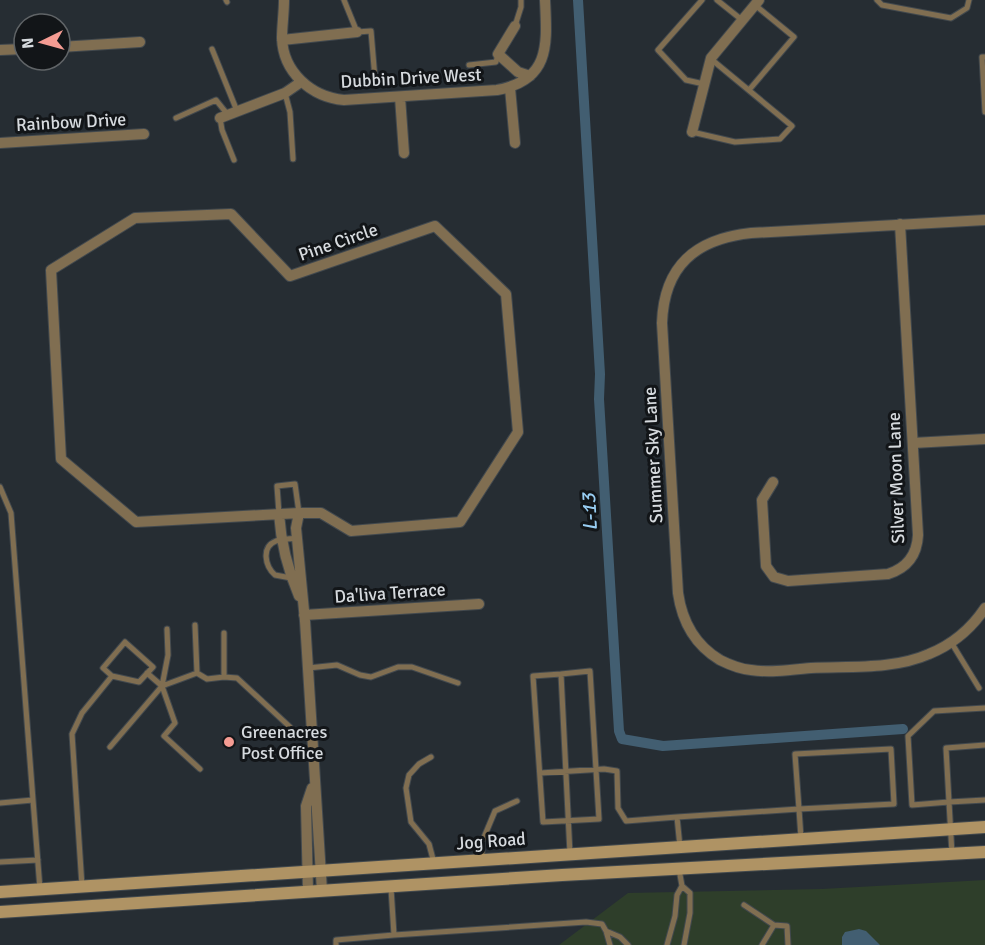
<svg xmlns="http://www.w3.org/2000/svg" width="985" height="945" font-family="Signika,sans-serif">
<rect width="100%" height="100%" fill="#262d33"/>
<!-- green -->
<path fill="#2e3e2a" d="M985,880V945H559L628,893L822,889Z"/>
<!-- water -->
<path fill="#425e71" d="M859,929L866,931L880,945H842V937L845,932Z"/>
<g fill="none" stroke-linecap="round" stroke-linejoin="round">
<!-- canal -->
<path stroke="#425e71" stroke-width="10" d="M578,0L600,374L599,399L619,731L622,739L663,746L903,729"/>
<defs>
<path id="service" d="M226,0L227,2
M344,0L357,32L371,31L375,79
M702,0L658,50L686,80L704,84
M717,0L742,20
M877,0L882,5L951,18L967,8L969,0
M515,26L521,7V0
M212,49L237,111
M985,57H982L985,112
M469,65L496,62L498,54
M749,90L794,37L755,5
M285,93L290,112L293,159
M176,118L216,100L228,115
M220,118L222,130L234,160
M692,132L735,142L780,139L792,126L711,59
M0,487L11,513L33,800
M279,514L277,486L295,484L299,513
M291,578L275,575C265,566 261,547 276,541C283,539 291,539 297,538
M167,629L168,655L162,686L175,723L164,736L200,769
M125,642L153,667L139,682L112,676L103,668Z
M951,642L979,688
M308,668L337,665L360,675L371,677L398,667H412L458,683
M197,673L207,679L224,677V633
M561,674L590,671L599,819L543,822L533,676L561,674C564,734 567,794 570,854
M224,677L237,678L290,727
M162,686L197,673L195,625
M985,708L934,711L908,736L912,805L949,802L946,748L985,745
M110,747L162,686L147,673
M891,749L894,804L799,809L795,754Z
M431,757L419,764L409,775L406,788L411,822L429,844L434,863
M540,773L604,769L617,771L618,808L626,821L677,817L680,847
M0,803L33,800L40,889
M677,817L799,809L801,838
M952,854L949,802L985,800
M482,860V842L495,811L517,801
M0,862L38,860
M82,886L72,734L82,713L112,676
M682,886L690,893V913L684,945
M744,905L774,925
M606,931L620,937L628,945
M394,935L586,922L602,924L606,931L610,945
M336,945V940L394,935L391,888
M667,945L675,916L677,895L682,886L679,869
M762,945L774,925L787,926L788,945"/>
<path id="minor" d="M284,0C284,13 282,26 282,38C283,72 311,97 344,100L497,90C551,80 547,44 545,0
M515,26L498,54L518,72L530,76
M282,40L357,32
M60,47L140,42
M0,50L24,49
M510,88L515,143
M400,97L404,153
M220,118L285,93L301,82
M692,132L711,58L759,0
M0,143L144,134
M231,214L290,276L435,226L506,294L518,432L460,522L351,531L321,513H299L136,522L61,459L51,270L135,218Z
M985,220L751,233C695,239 664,266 662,323L678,593C682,621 695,645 720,660C730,665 740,669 751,670C770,673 791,670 811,668C849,666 893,670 929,654C951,645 971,629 985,608
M913,443L985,439
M773,482L762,500L766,566L774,577L788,581L888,574C907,568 917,555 918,535L900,224
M299,513L296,528L305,621L322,891
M279,514C281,544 287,568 299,596
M304,615L479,604
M308,891L306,806L312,788"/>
<path id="secondary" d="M0,892L985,827
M0,912L562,875L985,852"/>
</defs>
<!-- service casing -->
<use href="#service" stroke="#42494e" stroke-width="7"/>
<!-- minor casing -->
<use href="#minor" stroke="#42494e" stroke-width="12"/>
<!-- secondary casing -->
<use href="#secondary" stroke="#42494e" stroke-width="14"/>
<!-- service -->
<use href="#service" stroke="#806e51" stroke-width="5"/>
<!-- minor -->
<use href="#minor" stroke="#806e51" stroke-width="10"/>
<!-- secondary -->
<use href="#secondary" stroke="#af9364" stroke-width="12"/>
</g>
<!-- markers -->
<circle fill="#f59c93" stroke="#121518" stroke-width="2" cx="229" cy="742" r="6"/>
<g text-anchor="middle" stroke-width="6" stroke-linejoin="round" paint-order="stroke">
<!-- street labels -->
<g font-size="18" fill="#d6dade" stroke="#121518">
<text transform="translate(411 78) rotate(-3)" y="6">Dubbin Drive West</text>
<text transform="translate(71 122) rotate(-3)" y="6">Rainbow Drive</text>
<text transform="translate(338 242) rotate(-19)" y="6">Pine Circle</text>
<text transform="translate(653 455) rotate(-93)" y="6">Summer Sky Lane</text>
<text transform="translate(896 478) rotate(-92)" y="6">Silver Moon Lane</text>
<text transform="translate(390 593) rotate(-4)" y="6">Da'liva Terrace</text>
<text transform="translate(491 841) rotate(-4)" y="6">Jog Road</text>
</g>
<!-- poi labels -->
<g font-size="18" fill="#d6dade" stroke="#121518" text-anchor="start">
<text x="241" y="738">Greenacres<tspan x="241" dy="21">Post Office</tspan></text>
</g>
<!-- water labels -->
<g font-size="20" font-style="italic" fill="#98cdf2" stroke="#121518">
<text transform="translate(589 512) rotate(-93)" y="7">L-13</text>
</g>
</g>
<!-- north arrow -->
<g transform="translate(42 42) rotate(265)"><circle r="28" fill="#121518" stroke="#606467" stroke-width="1.5"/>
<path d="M0-4.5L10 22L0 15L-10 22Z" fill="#f59c93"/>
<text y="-9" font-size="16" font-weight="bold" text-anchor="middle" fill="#d6dade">N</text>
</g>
</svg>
